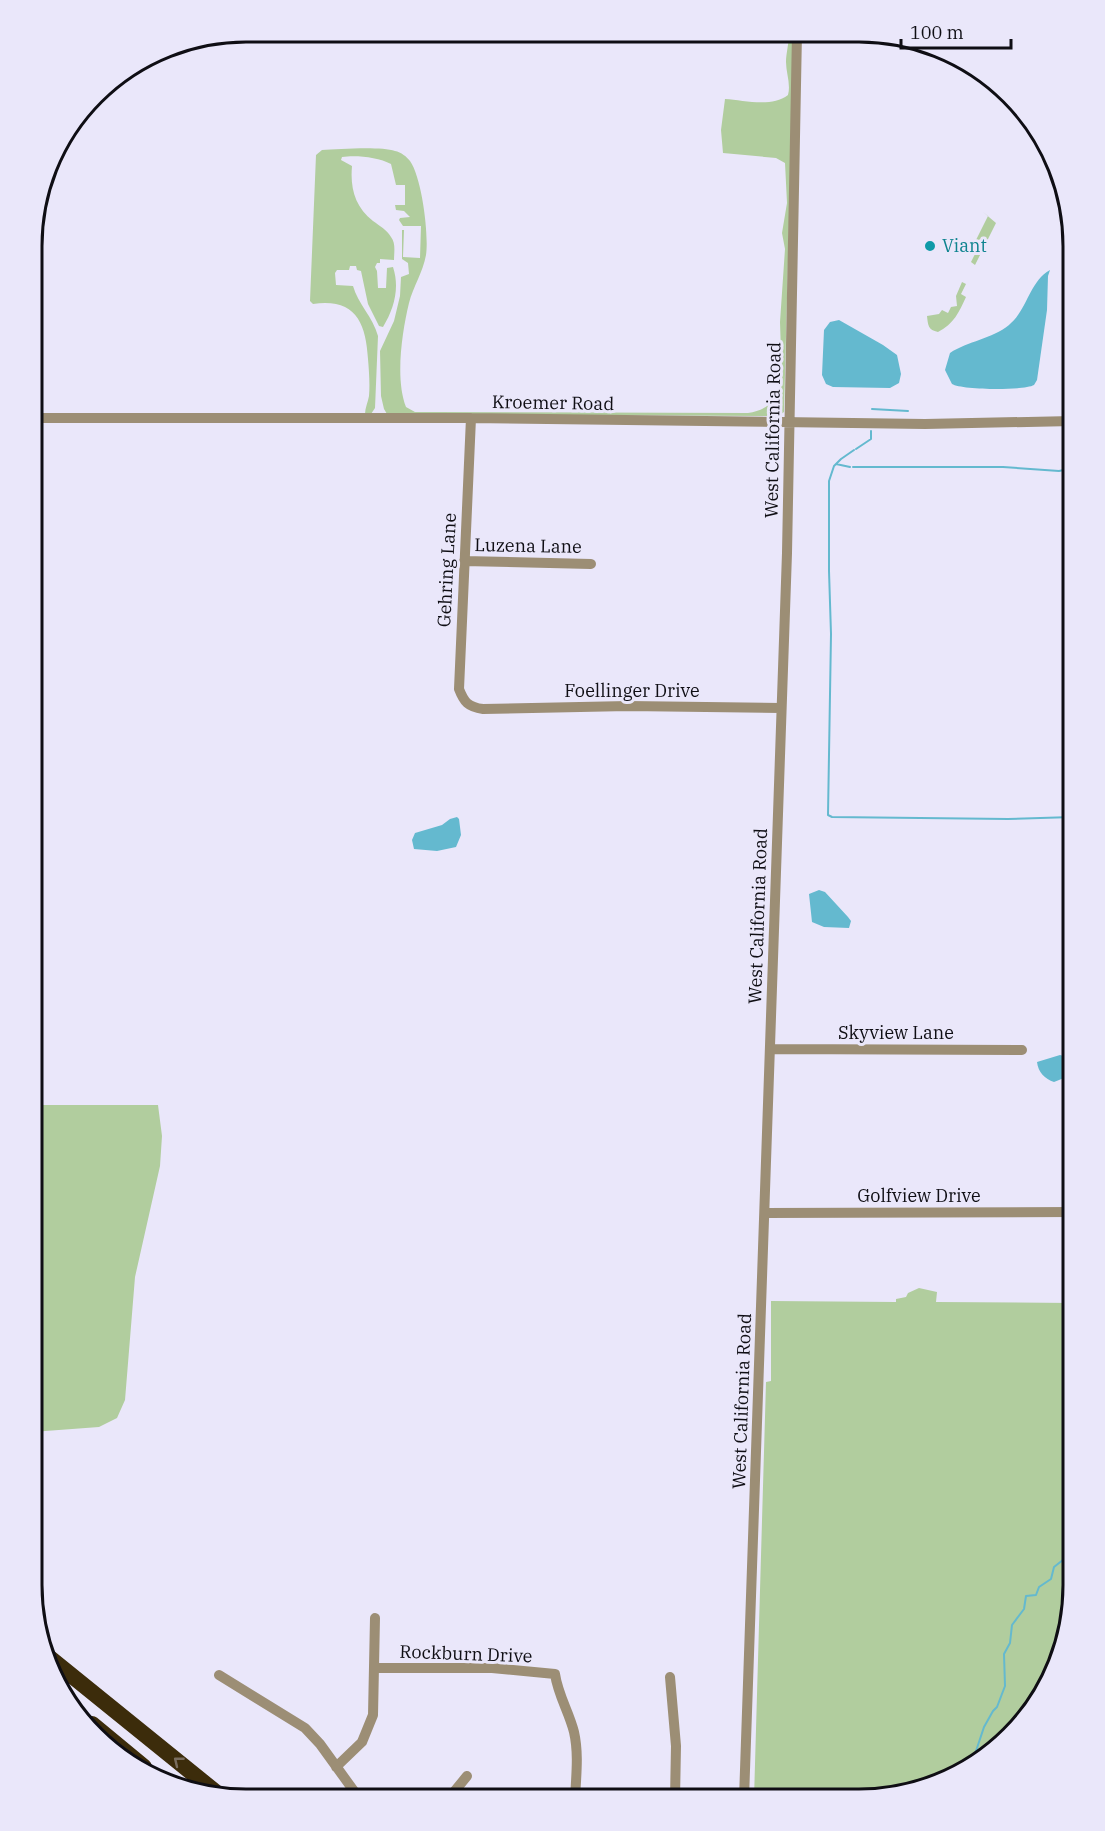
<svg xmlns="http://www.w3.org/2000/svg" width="1105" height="1831" font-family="'IBM Plex Serif',serif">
<rect width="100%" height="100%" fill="#eae7fa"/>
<!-- green -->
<path fill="#b1cd9e" d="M789,33H794L784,412L778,416H773L387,414L384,409L381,396L380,351L394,321L400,296L401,277L409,274L408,263L402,259V230H404L403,257L420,258L421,226H403L399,220L400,218L410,217L404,211L396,210L395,205H405V185H396L391,164C378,157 356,155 342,157L341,160L352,166C350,188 355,207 373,221C380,226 387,230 391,237C396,243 394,253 394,260L380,259V263H377L375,267L377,271L378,288H386L387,268L393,267C400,288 394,309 383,327L379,326L368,304L361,271L357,270L356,266H350L349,270H337L335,273L336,285L353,286C358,304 373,317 378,336L375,408L371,414H365C365,408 368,402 369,396C370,384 369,371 368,359C366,322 355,298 313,304L310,301L316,155L322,150C339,149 381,146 395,151C401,152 407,157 410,161C422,178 429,235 426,255C423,272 413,287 409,303C402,332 395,379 406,407L415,412H437L748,413C767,410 777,401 782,383L780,322L785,249L782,233L787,203L785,163L776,158L723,153L721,130L725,99C744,100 771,108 788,95C791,84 786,73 786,62C786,54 789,43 789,33Z
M983,212L996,223L975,265L971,262L975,254L979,255L984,245L976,240L988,216Z
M962,282L966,284L961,294L966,297C959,312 954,324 938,332C928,330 928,325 927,316L939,314L942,310L948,313L951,307L957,306L956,296Z
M32,1105H158L162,1136L160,1166L135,1277L125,1400L117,1418L99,1427L32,1432Z
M919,1288L937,1292L936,1302L1073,1303V1599L1057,1667L1029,1715L941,1783L859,1799H754L766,1382L771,1381V1301L896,1302V1299L906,1297L908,1293Z"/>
<!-- water -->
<path fill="#64b9cf" d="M1050,270L1048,276L1047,310L1037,380L1034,385C1023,391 962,390 952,384L945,370L950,353C968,341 992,339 1009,325C1028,309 1029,282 1050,270Z
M839,320L883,345L897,355L901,374L899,383L890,388L833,387L826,384L822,375L824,330L830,322Z
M457,817L459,819L461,835L456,847L437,851L414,849L412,840L415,833L442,825L450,819Z
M819,890L825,892L848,917L851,921L849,928L824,927L812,922L809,894Z
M1060,1055L1071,1058L1069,1076L1054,1082C1045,1079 1038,1072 1037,1062Z"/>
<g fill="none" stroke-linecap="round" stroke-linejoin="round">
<!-- stream -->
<path stroke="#64b9cf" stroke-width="2" d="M872,409L908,411
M856,449L871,439V431
M854,450L841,459L834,466L829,481V571L831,634L828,815L832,817L1008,819L1073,817
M836,464L850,467
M853,467H1003L1059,471L1073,468
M970,1761L975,1754L984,1727L993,1711L997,1707L1005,1686L1004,1654L1010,1643L1012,1625L1024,1609L1026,1596L1036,1595L1039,1587L1051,1579L1054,1567L1073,1552"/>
<!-- minor -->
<path stroke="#9c8e75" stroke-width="10" d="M33,418H471L925,424L1073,421
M471,418L459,689C464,702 468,707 483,709L628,706L781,708
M464,561L591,564
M770,1049L1022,1050
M765,1213L1073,1212
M375,1668H492L555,1674C558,1695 569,1712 574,1732C579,1754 576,1777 575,1799
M219,1675L305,1728L320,1744L359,1798
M670,1677L676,1746L675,1799
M336,1767L362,1742L373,1715L375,1618
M449,1798L467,1776
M744,1799L787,553L797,33"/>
<!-- highway -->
<path stroke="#3c2c0b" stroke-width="16" d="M45,1654L223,1798
M92,1724L144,1767"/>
</g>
<!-- one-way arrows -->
<defs><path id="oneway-chevron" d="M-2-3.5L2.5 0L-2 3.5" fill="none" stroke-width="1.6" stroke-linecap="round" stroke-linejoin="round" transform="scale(1.5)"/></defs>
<use stroke="#796d5f" href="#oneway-chevron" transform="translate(178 1761) rotate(-141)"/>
<!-- markers -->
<circle fill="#0f9aa8" stroke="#eae7fa" stroke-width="2" cx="930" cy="246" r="6"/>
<g text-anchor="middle" stroke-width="6" stroke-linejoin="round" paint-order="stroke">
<!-- culture labels -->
<g font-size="18" fill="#0d838f" stroke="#eae7fa" text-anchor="start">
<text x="942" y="252">Viant</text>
</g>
<!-- street labels -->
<g font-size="18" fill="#0f0e14" stroke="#eae7fa">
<text transform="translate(553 403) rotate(1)" y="6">Kroemer Road</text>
<text transform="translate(773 430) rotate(-89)" y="6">West California Road</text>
<text transform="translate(528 546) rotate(1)" y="6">Luzena Lane</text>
<text transform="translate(447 570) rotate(-87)" y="6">Gehring Lane</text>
<text x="632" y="697">Foellinger Drive</text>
<text transform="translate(758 916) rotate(-88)" y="6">West California Road</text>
<text x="896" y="1039">Skyview Lane</text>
<text x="919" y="1202">Golfview Drive</text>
<text transform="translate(742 1401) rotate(-88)" y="6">West California Road</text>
<text transform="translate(466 1654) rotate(2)" y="6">Rockburn Drive</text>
</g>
</g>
<!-- crop -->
<path d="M0 0H1105V1831H0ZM246 42H859A204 204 0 0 1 1063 246V1585A204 204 0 0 1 859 1789H246A204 204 0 0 1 42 1585V246A204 204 0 0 1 246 42Z" fill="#eae7fa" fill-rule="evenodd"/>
<path fill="none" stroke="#0f0e14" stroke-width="3" d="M246 42H859A204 204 0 0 1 1063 246V1585A204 204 0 0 1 859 1789H246A204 204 0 0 1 42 1585V246A204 204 0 0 1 246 42Z"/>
<!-- scale -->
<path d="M901 39v9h110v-9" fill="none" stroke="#0f0e14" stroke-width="3"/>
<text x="910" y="39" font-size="18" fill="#0f0e14" stroke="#eae7fa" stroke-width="4.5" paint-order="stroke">100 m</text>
</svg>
